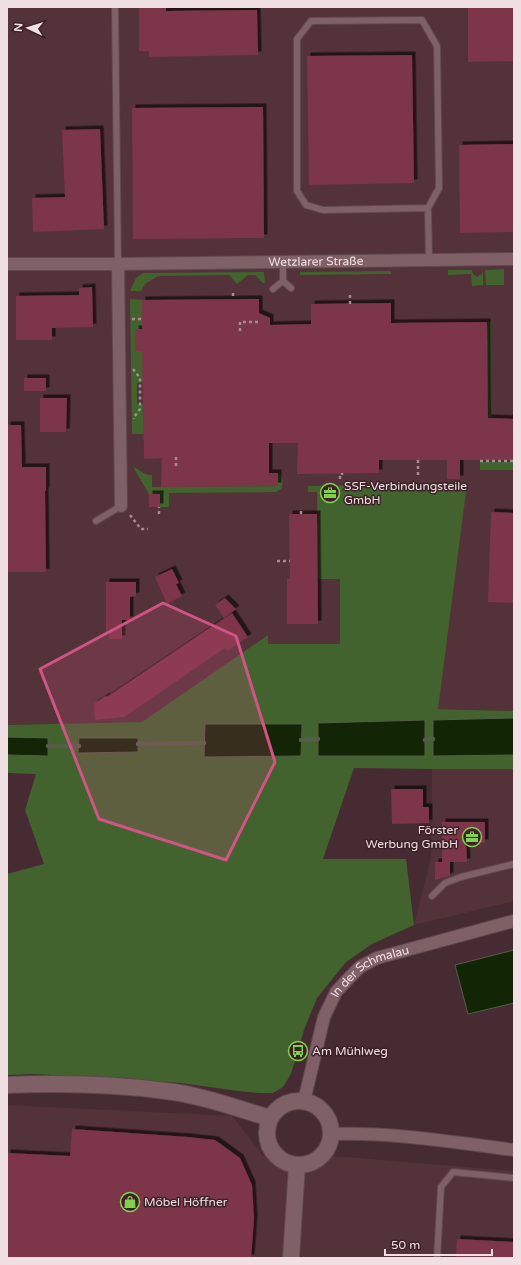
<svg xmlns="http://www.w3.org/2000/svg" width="521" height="1265" font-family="'Varela Round',sans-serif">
<defs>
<filter id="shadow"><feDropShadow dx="3.5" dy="-3.5" stdDeviation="0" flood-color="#0009"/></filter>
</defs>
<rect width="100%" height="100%" fill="#462c32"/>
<!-- built -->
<path fill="#54323a" d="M7,7H514V711L438,709L142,722L7,725Z
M432,769H514V901L414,925L431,858Z
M7,1105L232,1116L263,1155L346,1157L514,1171V1258H7Z"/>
<!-- green -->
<path fill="#42622e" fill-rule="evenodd" d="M504,269V285H486L485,270Z
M448,270H472L473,274L477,277L482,274L483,270V285L472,286L471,274L448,275Z
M391,271V274L300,275V272Z
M264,272L265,283H263L255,275H248L237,284L229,275L158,276L145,284L141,291H130L136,278L143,273Z
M130,299L142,300L143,382L137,383V404H143L144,434H132Z
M487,322H491L492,418H488Z
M480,462H514V470H480Z
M133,467C140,469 144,476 152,475V487L278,486V473L281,475L283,481L281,489L276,492L169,493V507H160V494H149Z
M467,484L438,709L514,711V718L433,720V755H514V769H432L354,768L323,859H406L414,925L372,944L346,962L317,998L304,1030L291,1074L283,1087L273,1093H260L238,1091L181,1083L111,1078L32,1074L7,1075V874L44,864L25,810L36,774L7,773V755L48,756V738L7,737V725L142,722L268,635V644H340V579H318L317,492H308V486ZM425,721V755L318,756V724ZM302,724L301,756L204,757L205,725ZM79,738H138V752L78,753Z"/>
<!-- water -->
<path fill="#122505" stroke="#555d48" d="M514,718V755L433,756V720Z
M425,720V756H318V723Z
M205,724H302L301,756L204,757Z
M7,737L48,738V756L7,755Z
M79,738H138V752L78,753Z
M514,950V1003L468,1014L455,965Z"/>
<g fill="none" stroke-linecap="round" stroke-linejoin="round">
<!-- stream -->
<path stroke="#555d48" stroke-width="4.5" d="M301,740L318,739
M425,740L433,739
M138,744L204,743
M48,746H79"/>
</g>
<!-- building -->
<path fill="#7c3549" filter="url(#shadow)" d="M139,7H166V11L257,10L258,55L149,57V51H139Z
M468,7H514V61L468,62Z
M412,55L414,183L309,185L307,56Z
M263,107L264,238L133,239L132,108Z
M100,129L104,229L33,232L32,198L65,197L62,130Z
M514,144V232L460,233L459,145Z
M92,287L93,327L52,328V340H16V296L79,295V288Z
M259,299V313L270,318V325L311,324V304L391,303V323L487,322L488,418L514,419V460H460V479H447V460H379V473L297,474L298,443H269V473H278V486L161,487L162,458L144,459L142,351H135V329H142V300Z
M24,378H46V391H24Z
M40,398H67L66,432H40Z
M7,425H21L22,467H46V491H45L46,572H7Z
M149,494H160V507H149Z
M491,512L514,513V603L488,602Z
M289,514H317L318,624H287V579H290Z
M172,569L179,583L176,584L182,596L167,604L155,577Z
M106,582H136V596L130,597V620H122V639H109V633L106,634Z
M225,598L236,609L224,618L215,605Z
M232,613L248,637L227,651L225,648L124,717L95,720L94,704L106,696L107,697Z
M391,789H423V807H429V823L392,824Z
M442,822H485V843H466L467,862H442Z
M435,862H450V876L435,880Z
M72,1129L188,1137L215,1140L240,1158L252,1185L254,1219L251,1258H7V1153L70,1156Z
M457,1239L514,1242V1258H456Z"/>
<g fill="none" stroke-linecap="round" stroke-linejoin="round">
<defs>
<path id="service" d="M115,7L118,264
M428,208L323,210L306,205L297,191V39L311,21L422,20L437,46L439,188L428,208L429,260
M283,281V262
M283,281L291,288
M273,289L283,281
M96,521L121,506
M432,896L445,883L461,877L514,864
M437,1258L441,1187L453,1172L514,1178"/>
<g id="minor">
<path id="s1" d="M7,264H118L514,259"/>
<path d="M118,264L121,506"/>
<path id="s2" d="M304,1101L324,1017L336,992L349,978L360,967L377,958L514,921"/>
<path d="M331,1134C392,1132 453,1142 514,1150"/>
</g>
<path id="secondary" d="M7,1085C60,1083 114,1084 166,1091C201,1095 236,1108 270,1118
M267 1133a32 32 0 1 1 64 0a32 32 0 1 1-64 0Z
M291,1258L297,1165"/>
</defs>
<!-- service casing -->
<use href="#service" stroke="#5f494e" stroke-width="8"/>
<!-- minor casing -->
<use href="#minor" stroke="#5f494e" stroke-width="14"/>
<!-- secondary casing -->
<use href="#secondary" stroke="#5f494e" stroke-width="18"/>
<!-- path -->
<path stroke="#a38d92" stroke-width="2.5" stroke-dasharray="3 3" stroke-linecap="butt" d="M233,293V299
M350,304V293
M132,319H142
M240,331V322H259
M133,369L140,378V409L134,417V419
M176,457V467
M418,460V478
M480,461H514
M340,479V475H342V473
M301,511V514
M159,514V507
M130,515L141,529H148
M277,561H290"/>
<!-- service -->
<use href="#service" stroke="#7f6067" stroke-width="6"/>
<!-- minor -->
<use href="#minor" stroke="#7f6067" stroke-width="12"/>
<!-- secondary -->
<use href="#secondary" stroke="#7f6067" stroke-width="16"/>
</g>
<!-- marked area -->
<path fill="#d05484" fill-opacity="0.2" stroke="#d05484" stroke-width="3" stroke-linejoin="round" d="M163,603L236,636L275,762L226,860L99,819L40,669Z"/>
<!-- icons -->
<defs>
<symbol id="office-ring" viewBox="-11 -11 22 22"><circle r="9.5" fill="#3c2228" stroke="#83d04e" stroke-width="1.5"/><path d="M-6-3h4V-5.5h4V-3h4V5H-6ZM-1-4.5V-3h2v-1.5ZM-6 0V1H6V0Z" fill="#83d04e"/></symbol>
<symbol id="bus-ring" viewBox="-11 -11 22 22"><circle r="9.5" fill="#3c2228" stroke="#83d04e" stroke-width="1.5"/><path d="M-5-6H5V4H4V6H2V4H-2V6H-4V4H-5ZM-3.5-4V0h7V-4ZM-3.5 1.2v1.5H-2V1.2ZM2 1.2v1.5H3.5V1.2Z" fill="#83d04e"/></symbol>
<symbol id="shop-ring" viewBox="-11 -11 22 22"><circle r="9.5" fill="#3c2228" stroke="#83d04e" stroke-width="1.5"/><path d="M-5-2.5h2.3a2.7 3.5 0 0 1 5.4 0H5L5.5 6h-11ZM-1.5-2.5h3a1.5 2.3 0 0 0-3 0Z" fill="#83d04e"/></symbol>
</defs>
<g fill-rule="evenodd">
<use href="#office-ring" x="319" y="482" width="22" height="22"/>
<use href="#office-ring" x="461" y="826" width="22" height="22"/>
<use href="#bus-ring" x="287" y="1040" width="22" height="22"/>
<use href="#shop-ring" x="119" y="1191" width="22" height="22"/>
</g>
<g text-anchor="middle" stroke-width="3" stroke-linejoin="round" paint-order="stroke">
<!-- street labels -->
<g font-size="12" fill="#f1e0e3" stroke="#3c2228">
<text dy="4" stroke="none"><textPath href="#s1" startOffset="309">Wetzlarer Straße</textPath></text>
<text dy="4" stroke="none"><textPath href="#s2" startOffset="155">In der Schmalau</textPath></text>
</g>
<!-- poi labels -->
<g font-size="12" fill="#f1e0e3" stroke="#3c2228" text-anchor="start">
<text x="344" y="490">SSF-Verbindungsteile<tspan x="344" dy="14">GmbH</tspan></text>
<text x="458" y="834" text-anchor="end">Förster<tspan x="458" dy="14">Werbung GmbH</tspan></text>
<text x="312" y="1055">Am Mühlweg</text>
<text x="144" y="1206">Möbel Höffner</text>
</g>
</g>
<!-- border -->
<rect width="521" height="1265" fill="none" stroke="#f1e0e3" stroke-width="16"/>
<!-- north arrow -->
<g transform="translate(28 28) rotate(274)" stroke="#3c2228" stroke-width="3" paint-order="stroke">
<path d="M0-3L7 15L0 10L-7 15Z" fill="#f1e0e3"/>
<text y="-6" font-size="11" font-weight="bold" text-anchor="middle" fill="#f1e0e3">N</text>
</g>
<!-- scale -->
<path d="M385 1249v6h107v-6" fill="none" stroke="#f1e0e3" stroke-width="2"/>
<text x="391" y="1249" font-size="12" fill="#f1e0e3" stroke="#3c2228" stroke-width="3" paint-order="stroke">50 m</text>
</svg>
